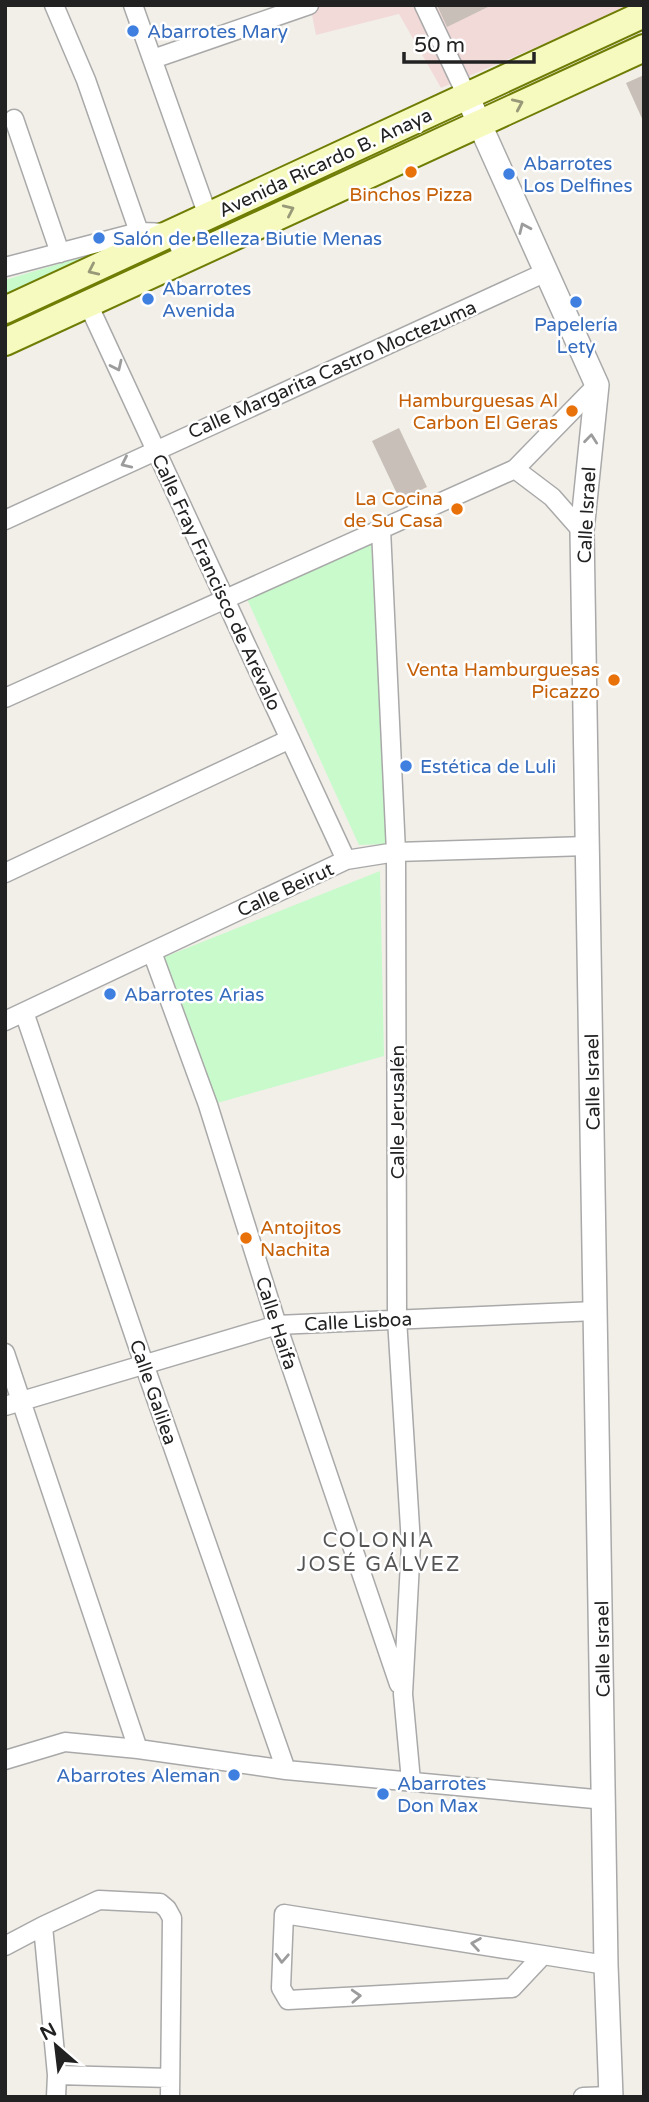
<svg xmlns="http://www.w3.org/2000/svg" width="649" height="2102" font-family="'Varela Round',sans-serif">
<rect width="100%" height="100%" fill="#f2efe9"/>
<!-- commercial -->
<path fill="#f2dad9" d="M310,5H635L441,88L399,14L316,35Z"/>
<!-- park -->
<path fill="#c8facc" d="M128,243L5,298V280Z
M371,542L388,844L359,845L247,599Z
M380,871L384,1056L210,1105L157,960Z"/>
<!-- building -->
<path fill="#c7bfb8" d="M437,5H492L447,27Z
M644,75V123L626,83Z
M399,428L427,487L400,500L372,441Z"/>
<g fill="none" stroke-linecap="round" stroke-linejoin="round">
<defs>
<path id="minor" d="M54,5L86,80L139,232
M133,5L208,216
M424,5L467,96
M153,59L309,5
M14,119L60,253
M5,267L139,232L173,233L185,258
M88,304L346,860
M515,469L552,497L582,531
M5,520L544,273
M381,529L396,852L397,1319L411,1544L403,1694L411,1781
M5,698L515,469L597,385
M5,873L290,739
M152,952L208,1105L277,1325L399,1684
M24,1012L144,1364L286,1770
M5,1021L346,860L396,852L587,846
M5,1353L138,1749
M5,1406L277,1325L596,1311
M5,1760L65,1742L138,1749L286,1770L605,1800
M43,1926L57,2075L56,2097
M5,1946L43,1926L99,1900L160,1903L167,1909L172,1918L170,2097
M543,1955L512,1988L288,2000L281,1988L284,1914L543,1955L606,1965
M57,2075L170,2078
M583,2097L611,2096"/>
<path id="tertiary" d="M467,96L597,385L582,531L606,1965L611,2097"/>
<path id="secondary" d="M5,310L644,14
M5,342L644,48"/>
</defs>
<!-- minor casing -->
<use href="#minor" stroke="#a9a9a9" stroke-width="21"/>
<!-- tertiary casing -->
<use href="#tertiary" stroke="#a9a9a9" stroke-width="26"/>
<!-- secondary casing -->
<use href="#secondary" stroke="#707d05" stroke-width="30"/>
<!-- minor -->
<use href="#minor" stroke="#fff" stroke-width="18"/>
<!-- tertiary -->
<use href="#tertiary" stroke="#fff" stroke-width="23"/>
<!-- secondary -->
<use href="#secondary" stroke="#f7fabf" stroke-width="26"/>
</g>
<!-- one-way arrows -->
<defs><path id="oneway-chevron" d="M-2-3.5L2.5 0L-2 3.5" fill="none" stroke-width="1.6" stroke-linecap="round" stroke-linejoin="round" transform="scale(1.75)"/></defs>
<g stroke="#979978">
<use href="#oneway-chevron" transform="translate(518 104) rotate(-24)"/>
<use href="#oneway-chevron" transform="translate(289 210) rotate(-25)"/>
<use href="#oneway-chevron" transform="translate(93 270) rotate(155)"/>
</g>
<g stroke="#9c9c9c">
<use href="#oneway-chevron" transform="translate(524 228) rotate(-114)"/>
<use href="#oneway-chevron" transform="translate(117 366) rotate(65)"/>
<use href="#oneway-chevron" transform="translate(591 439) rotate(-84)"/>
<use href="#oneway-chevron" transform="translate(126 463) rotate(155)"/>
<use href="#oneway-chevron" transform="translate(476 1944) rotate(-171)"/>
<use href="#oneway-chevron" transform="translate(282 1958) rotate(93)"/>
<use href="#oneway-chevron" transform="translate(356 1996) rotate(-3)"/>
</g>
<!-- markers -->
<g fill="#3f7fe0" stroke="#fff" stroke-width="2.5">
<circle cx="133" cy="31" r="7"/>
<circle cx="509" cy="174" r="7"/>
<circle cx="99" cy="238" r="7"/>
<circle cx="148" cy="299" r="7"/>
<circle cx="576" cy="302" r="7"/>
<circle cx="406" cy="766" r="7"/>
<circle cx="110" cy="994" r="7"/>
<circle cx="234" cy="1775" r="7"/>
<circle cx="383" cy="1794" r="7"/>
</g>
<g fill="#e8710a" stroke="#fff" stroke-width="2.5">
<circle cx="411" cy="172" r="7"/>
<circle cx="572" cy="411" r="7"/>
<circle cx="457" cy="509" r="7"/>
<circle cx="614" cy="680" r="7"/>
<circle cx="246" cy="1238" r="7"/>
</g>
<g text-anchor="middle" stroke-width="5" stroke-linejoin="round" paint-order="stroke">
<!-- shop labels -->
<g font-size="19" fill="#366cbe" stroke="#fff" text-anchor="start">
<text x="147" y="38">Abarrotes Mary</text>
<text x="523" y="170">Abarrotes<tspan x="523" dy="22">Los Delfines</tspan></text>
<text x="113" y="245">Salón de Belleza Biutie Menas</text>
<text x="162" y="295">Abarrotes<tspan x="162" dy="22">Avenida</tspan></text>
<text x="576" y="331" text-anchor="middle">Papelería<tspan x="576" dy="22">Lety</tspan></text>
<text x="420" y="773">Estética de Luli</text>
<text x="124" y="1001">Abarrotes Arias</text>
<text x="220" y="1782" text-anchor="end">Abarrotes Aleman</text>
<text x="397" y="1790">Abarrotes<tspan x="397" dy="22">Don Max</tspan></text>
</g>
<!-- street labels -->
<g font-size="19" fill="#222" stroke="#fff">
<text transform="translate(325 162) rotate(-25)" y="7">Avenida Ricardo B. Anaya</text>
<text transform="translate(332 369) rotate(-24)" y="7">Calle Margarita Castro Moctezuma</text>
<text transform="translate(586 515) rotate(-87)" y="7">Calle Israel</text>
<text transform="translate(217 582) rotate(65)" y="7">Calle Fray Francisco de Arévalo</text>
<text transform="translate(285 889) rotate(-25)" y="7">Calle Beirut</text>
<text transform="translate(592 1082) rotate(-91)" y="7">Calle Israel</text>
<text transform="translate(397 1112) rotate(-90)" y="7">Calle Jerusalén</text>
<text transform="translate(358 1321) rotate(-3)" y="7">Calle Lisboa</text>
<text transform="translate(277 1323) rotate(72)" y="7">Calle Haifa</text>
<text transform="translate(154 1392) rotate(71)" y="7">Calle Galilea</text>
<text transform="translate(602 1649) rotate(-91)" y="7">Calle Israel</text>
</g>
<!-- food labels -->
<g font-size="19" fill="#c56008" stroke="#fff" text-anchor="end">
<text x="411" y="201" text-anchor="middle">Binchos Pizza</text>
<text x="558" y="407">Hamburguesas Al<tspan x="558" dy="22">Carbon El Geras</tspan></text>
<text x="443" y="505">La Cocina<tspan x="443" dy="22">de Su Casa</tspan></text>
<text x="600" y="676">Venta Hamburguesas<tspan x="600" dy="22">Picazzo</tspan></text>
<text x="260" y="1234" text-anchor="start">Antojitos<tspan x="260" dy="22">Nachita</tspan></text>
</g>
<!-- neighbourhood labels -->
<g font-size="21" letter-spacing="2" fill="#555" stroke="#fff">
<text x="379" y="1547">COLONIA<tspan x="379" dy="24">JOSÉ GÁLVEZ</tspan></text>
</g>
</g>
<!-- border -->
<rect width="649" height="2102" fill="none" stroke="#222222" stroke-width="14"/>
<!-- north arrow -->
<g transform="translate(56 2046) rotate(332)" stroke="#ffffff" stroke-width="5" paint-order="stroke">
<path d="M0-5L12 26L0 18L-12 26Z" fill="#222222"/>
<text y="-10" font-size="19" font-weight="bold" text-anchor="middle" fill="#222222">N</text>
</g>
<!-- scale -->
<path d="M404 52v10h130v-10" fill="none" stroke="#222222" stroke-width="3.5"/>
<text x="414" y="52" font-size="21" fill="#222222" stroke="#ffffff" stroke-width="5" paint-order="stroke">50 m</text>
</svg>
